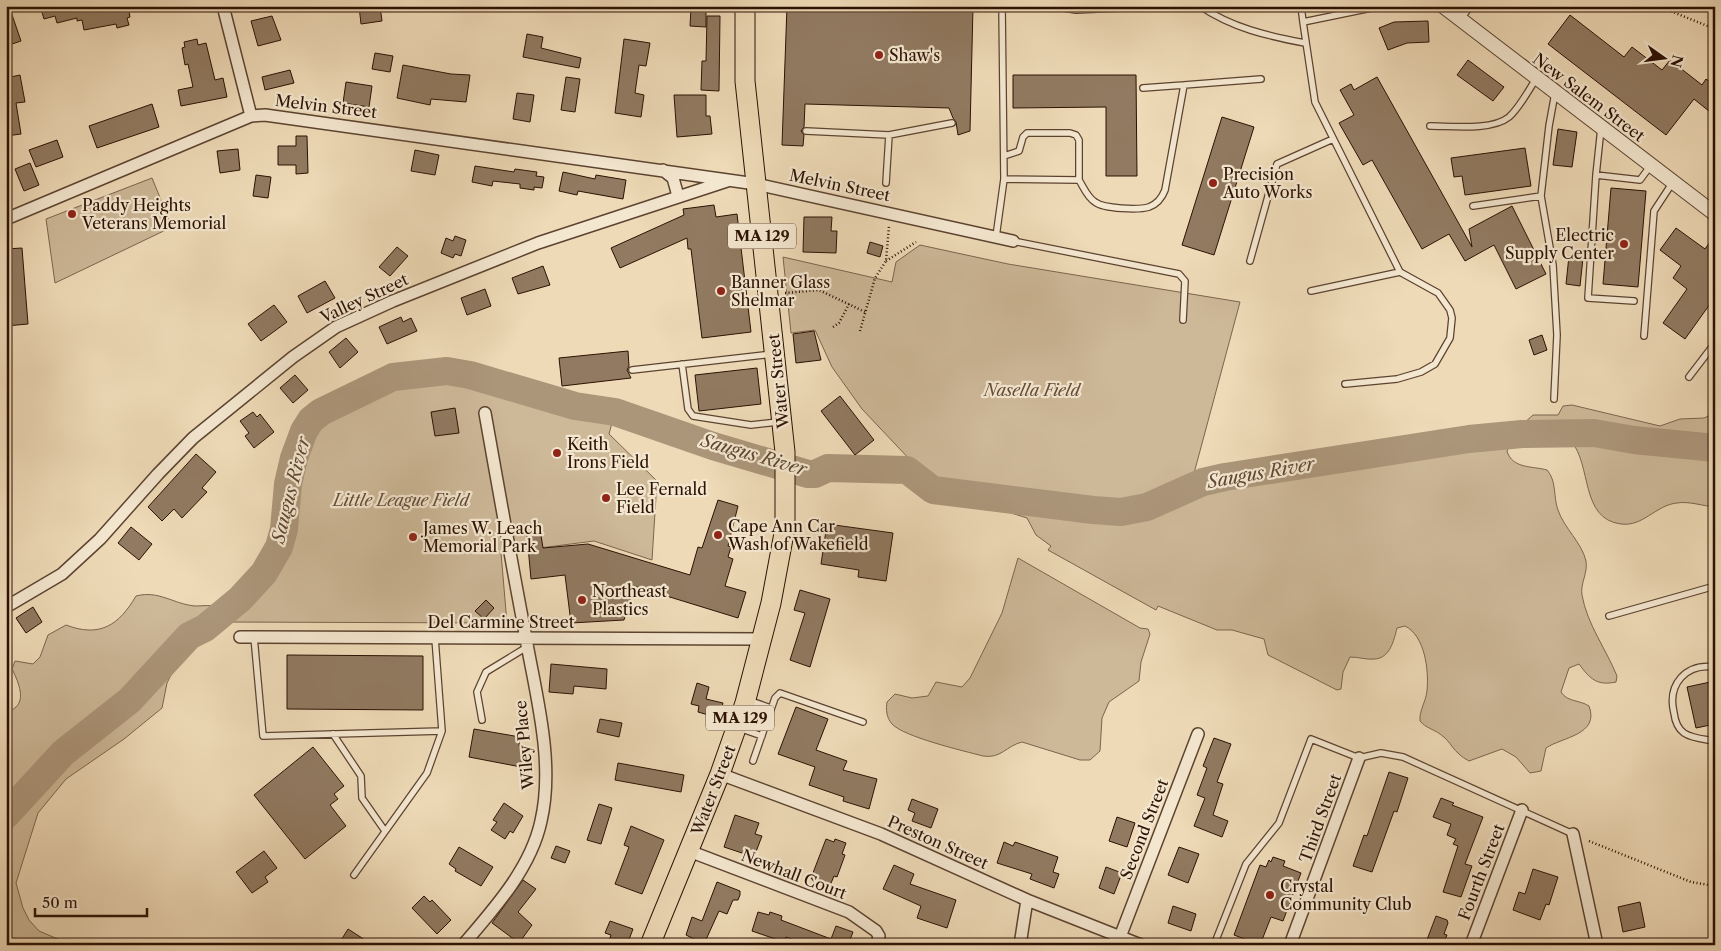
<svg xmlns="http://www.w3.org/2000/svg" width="1721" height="951" font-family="'Libre Caslon Text',serif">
<rect width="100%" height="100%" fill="#eedab7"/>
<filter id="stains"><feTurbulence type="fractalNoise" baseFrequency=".004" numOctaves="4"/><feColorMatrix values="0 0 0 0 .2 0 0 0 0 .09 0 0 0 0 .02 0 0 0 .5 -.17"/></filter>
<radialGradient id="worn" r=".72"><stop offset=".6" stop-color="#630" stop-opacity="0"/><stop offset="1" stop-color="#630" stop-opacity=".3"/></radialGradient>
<!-- green -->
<path fill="#cdb898" stroke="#7c644e" d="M152,178L172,227L55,283L46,219Z
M920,245L1008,264L1240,302L1193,477L1293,463L1509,423L1523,424L1533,415H1558L1563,406L1572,405L1660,426L1680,419L1704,418L1715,413V507C1703,506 1689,501 1677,503C1656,505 1643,527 1621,524C1580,519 1592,465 1571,441L1560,438L1552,443L1510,444L1507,451C1512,469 1533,466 1547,470C1557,481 1553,497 1558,510C1564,528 1582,543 1586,561C1588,573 1580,584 1582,595C1587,624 1606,649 1617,676L1616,682C1597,686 1590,679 1579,664L1569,668L1561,692C1567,702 1580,700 1589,706C1600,735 1562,737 1546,748L1541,771L1530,773L1516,757L1502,749L1469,761C1452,752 1452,742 1440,734C1433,729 1426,728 1420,721C1419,711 1426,701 1427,691C1429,670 1425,636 1405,626L1397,628C1394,640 1390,658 1375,659C1367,660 1359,657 1350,657L1343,672L1341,689L1337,690L1268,655L1264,639L1232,630H1217L1158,606L1156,610L1048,550L1051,546L1036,535L1027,518L1005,511L1000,506L954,496L913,463L862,409L832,367L815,330L791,333L783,257L892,282L896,262Z
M447,371L470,375L575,406L615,412L609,434L657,481L652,560L594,541L501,553L507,623L221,622L211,631L172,673L167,683L162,708L124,739L66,779L38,813L16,883L23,908L29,920L39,931L72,945H6V715C9,712 13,710 16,707C26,698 17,679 12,669L15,661L33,664L40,657L48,635L66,625C100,638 119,625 136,596C159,590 173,604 195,606C202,606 208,605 215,606L223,613C251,594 278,562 284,528C291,493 286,452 310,422C323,405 348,398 366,390C376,386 384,379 394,377C410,372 430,371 447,371Z
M1018,558L1140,628L1148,629L1150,634L1141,662L1139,681L1109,702L1102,718L1100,751L1090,760H1080L1022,742C1006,746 1001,759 983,756C964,751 904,737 892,724C886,717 886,709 887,702L895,694L912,698L928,696L936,682L962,687L970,678L1002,613Z"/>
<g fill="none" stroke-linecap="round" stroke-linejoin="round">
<!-- river -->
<path stroke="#ac967a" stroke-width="28" d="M6,815L63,753L130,700L189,636L205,628L240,599L264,573L279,547L284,529L288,484L294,458L304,431L311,420L321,412L393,377L447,371L470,375L575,406L615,412L713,446L808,474H815L828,468L907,470L933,490L1093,510L1121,512L1147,507L1203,482L1225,477L1469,439L1522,434L1594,433L1634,440L1715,448"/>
</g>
<!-- building -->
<path fill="#917a61" stroke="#2c1103" d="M6,6H9L21,41L6,46Z
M40,6H128L130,17L127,18L129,25L117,28L116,24L84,30L82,20L77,21V18L57,23L55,16L44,19Z
M359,6H380L382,21L361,24Z
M787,6H973L970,131L958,135L956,122L953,118L949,108L805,104L804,127L801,131L804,135L803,146L782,145Z
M691,8H706V27L690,26Z
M1570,15L1624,57L1632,47L1662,70L1670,60L1702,85L1706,79L1715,85V116L1694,99L1666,135L1548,44Z
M272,16L281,40L258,46L251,21Z
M707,16H720L719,91L701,90L702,61H706Z
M1428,21L1429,42L1407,43L1388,50L1379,28L1394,22Z
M527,34L543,37L541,48L581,58L579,68L523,57Z
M197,39L198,45L206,43L215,80L223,78L227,97L181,106L178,90L193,87L188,64L185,65L182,48L185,47L184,42Z
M624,39L650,43L646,66L639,65L635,93L644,95L641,117L615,113Z
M375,53L393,56L390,72L372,69Z
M1468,60L1504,87L1493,101L1457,75Z
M403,65L451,74L470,75L466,102L431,99L430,105L397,98Z
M290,70L294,83L265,90L262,77Z
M20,75L25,102L16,103L21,134L6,136V78Z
M1013,75H1136L1137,176H1106V107L1013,108Z
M566,77L580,79L575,112L561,110Z
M1377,77L1472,247L1469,229L1512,206L1546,274L1516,289L1494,245L1465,261L1449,234L1422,249L1372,160L1363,165L1339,123L1354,115L1340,90L1351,84L1354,90Z
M346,82L372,86L369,107L343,103Z
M517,93L534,95L530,122L513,119Z
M674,95H706V116H710L712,134L677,137Z
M152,104L159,127L97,148L89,126Z
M1222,117L1254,127L1214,255L1182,245Z
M1558,129L1577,132L1572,167L1553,165Z
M296,136H307L308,173L296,174V165H278V146H296Z
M57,140L63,157L36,167L29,150Z
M1525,148L1531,186L1465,195L1462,176L1454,177L1451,158Z
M238,149L240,170L220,173L217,151Z
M415,150L439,155L435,175L411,171Z
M30,163L39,185L24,191L15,169Z
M475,166L514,172L515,169L537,172L536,176L544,177L542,188L534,187V190L520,188V184L493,181L492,186L472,182Z
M563,172L595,179L596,175L626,180L623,199L578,191L577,195L559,191Z
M256,175L271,177L268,198L253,196Z
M1611,188L1646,191L1638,287L1603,284Z
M714,205L716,217L737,214L751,332L702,338L691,249H688L687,238L620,268L611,248L684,215L683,209Z
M804,217H832L831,231H837L836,253L803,252Z
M1676,228L1705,249L1715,235V297L1685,339L1663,323L1687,289L1673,278L1681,266L1660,250Z
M455,236L466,240L461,256L455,254L453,258L441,253L446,238L453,241Z
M870,242L883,246L880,257L867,253Z
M397,247L408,256L390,276L379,267Z
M22,248L28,324L6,326V301H9L6,249Z
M1569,256L1583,258L1580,286L1566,284Z
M543,266L550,285L518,294L512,278Z
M325,281L335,298L307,313L298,296Z
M485,289L491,306L467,315L461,298Z
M274,305L287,322L261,341L248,324Z
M401,317L403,322L411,318L417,331L387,344L379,327Z
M814,331L821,360L796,363L793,334Z
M1542,335L1547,350L1534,355L1529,340Z
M346,338L358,352L340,368L329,352Z
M628,351L629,366L627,370L631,378L562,386L559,358Z
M757,368L761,404L699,411L695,375Z
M295,375L308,390L293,403L280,388Z
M840,396L874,440L855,455L821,411Z
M455,408L459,433L435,436L431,412Z
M253,412L257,417L260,414L274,432L254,448L245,436L249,433L240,421Z
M196,454L216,472L202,488L207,492L182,518L174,509L162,521L148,507Z
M718,500L738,506L728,546L731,547L728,557L733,559L725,586L746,592L738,618L634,586L624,620L571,623L565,575L531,579L526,525L539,523L543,548L588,544L690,575L698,547L702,548Z
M827,524L893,533L886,581L858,577L859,570L821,564Z
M131,527L152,544L139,560L118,543Z
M800,590L830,599L810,667L790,660L805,613L794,610Z
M486,600L494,608L484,619L475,611Z
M33,607L42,622L26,633L16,618Z
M287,655L423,656V710L287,709Z
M551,664L607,669L606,689L574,686L573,694L549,692Z
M1715,681V724L1696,728L1687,687Z
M697,683L709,687L706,699L723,703L719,718L698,712L699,706L691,704Z
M796,707L828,719L816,750L847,761L843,770L877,779L869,809L843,801L844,797L809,785L815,767L778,754Z
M600,719L622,723L619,737L597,732Z
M474,729L520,737L519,746H522L521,767L469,757Z
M1214,738L1231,744L1217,782L1223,784L1213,815L1228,821L1222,837L1194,826L1205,798L1197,795L1207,768L1203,766Z
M313,747L344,786L334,794L338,799L330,805L346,826L305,859L254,795Z
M618,763L684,775L681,792L615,780Z
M1389,772L1408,778L1397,812L1394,811L1372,872L1353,866L1364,835L1367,836Z
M1441,798L1454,803L1452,805L1483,817L1465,864L1472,866L1461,897L1443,892L1458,846L1453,844L1456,839L1447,835L1451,824L1433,817Z
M912,799L938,809L931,828L912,821L915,813L908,810Z
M504,803L523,816L513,833L510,831L505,839L491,830L497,822L493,820Z
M599,804L612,808L601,844L587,840Z
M735,815L759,823L755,834L762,836L754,857L724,847Z
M1117,817L1135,823L1127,847L1109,841Z
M631,826L664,840L642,894L615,884L629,847L624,845Z
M826,839L834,842L835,839L846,843L842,854L845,855L837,877L834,876L829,888L815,883L811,878Z
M1004,842L1013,846L1015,842L1058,857L1053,872L1059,874L1054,888L1030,879L1032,874L997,863Z
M556,846L570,851L565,863L551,858Z
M459,847L493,867L481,886L455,871L456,869L449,864Z
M1179,847L1199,854L1188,883L1168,875Z
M264,851L277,868L265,877L268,882L252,893L236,872Z
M1273,857L1285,861L1283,866L1301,873L1283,921L1271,917L1260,945L1234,935L1260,865L1266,867L1269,860L1271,862Z
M894,865L914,874L910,884L956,900L947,928L917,918L921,906L883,889Z
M1106,867L1122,873L1114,894L1099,888Z
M1533,869L1558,877L1549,905L1546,904L1540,920L1513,910L1519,892L1525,894Z
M523,880L536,889L518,912L532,925L519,943L492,923Z
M717,882L740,891V895L738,900H733L727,914L719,911L704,944L686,935L692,917L702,921Z
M424,896L430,902L432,900L451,920L437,934L412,908Z
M1640,902L1645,927L1623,932L1618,907Z
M1173,906L1196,914L1191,931L1168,923Z
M758,912L769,915L770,912L782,916L781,920L831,939L836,926L853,932L848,945H805L786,937L784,942L752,931Z
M1436,916L1447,920L1448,923L1444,934L1447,935L1443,945H1425Z
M610,921L633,929L627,945L609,941L611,935L605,933Z
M348,929L373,945H338Z"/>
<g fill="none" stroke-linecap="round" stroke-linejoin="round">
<defs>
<path id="service" d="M1051,6L1076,10L1160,6
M1200,6C1232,28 1268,36 1305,43
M1301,6L1303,22
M1461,18L1471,6
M1143,88L1184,85
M1430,126C1451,126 1492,131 1509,117C1520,107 1528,91 1536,79
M1601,128L1596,175L1640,180L1651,165
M806,131L889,135
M1596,175L1588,298L1634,301
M1004,179L1079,180V140L1076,135L1070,133H1027L1023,137L1019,151L1004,156
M1079,180C1084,188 1087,197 1095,202C1104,209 1139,210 1149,207C1157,204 1162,198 1165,190L1184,85L1261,79
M886,183L889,135L952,123
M1473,206L1541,196
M996,237L1004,179L1002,6
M1013,241L1179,274L1185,281L1183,320
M1250,261L1277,164L1333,139
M1311,291L1400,272
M1644,336L1654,211L1673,182
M682,364L688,409L693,416L751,425L778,422
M632,370L773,354
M1689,377L1715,343
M1345,384L1397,379L1421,372L1435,364L1450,338L1452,318L1450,310L1438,293L1400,272L1315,102L1303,22L1381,6
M1554,399L1557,335L1553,265L1541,196L1549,126L1555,93
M1609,616L1715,586
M254,637L263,736L442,731
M1715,667C1686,663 1667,684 1674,713C1675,721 1677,728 1684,733C1693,739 1705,739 1715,741
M748,700L771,708
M482,720L477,692L486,672L527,647
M739,728L762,736
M333,734L361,776L362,798L385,831
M753,761L775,698L780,693L863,722
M354,875L427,773L442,731L435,638
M1214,945L1246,864L1279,823L1311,739L1359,758L1381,753L1403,757L1573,834"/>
<path id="minor" d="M223,6L251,116
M663,170L673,178L678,196
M6,219L251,116L265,115L756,184L1013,241
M6,607L62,574L100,539L158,474L193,438L293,357L336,327L393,301L538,243L727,181
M240,637L762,639
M720,774L881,834L1027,900L1141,945
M1573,834L1597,945
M689,851L849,912L876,931L879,936L877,945
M1120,937L1198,734
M463,945C494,909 531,868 541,821C555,761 535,692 525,633C511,560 498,486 485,413
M1020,945L1027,900
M1290,945L1359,758
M1471,945L1522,810"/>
<path id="tertiary" d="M1443,6L1715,214"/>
<path id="primary" d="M650,945L720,774L745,703L771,603L785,528V452L745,81V6"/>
</defs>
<!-- service casing -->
<use href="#service" stroke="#5c4330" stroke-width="8"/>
<!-- minor casing -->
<use href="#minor" stroke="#5c4330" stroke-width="14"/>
<!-- tertiary casing -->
<use href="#tertiary" stroke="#5c4330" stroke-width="16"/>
<!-- primary casing -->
<use href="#primary" stroke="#2c1103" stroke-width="21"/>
<!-- path -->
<path stroke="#2c1103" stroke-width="2.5" stroke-dasharray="1 2.5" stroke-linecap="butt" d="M1658,6L1715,29
M886,261L916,242
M785,293L819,290L865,312
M833,327L839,323L849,304
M860,331L875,278L886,261L889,226
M1589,841L1691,882L1715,886"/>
<!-- service -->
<use href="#service" stroke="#f4e7d0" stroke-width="5.5"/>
<!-- minor -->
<use href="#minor" stroke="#f4e7d0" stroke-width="11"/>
<!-- tertiary -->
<use href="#tertiary" stroke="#f4e7d0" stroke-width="14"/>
<!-- primary -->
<use href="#primary" stroke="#eedab7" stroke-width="19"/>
</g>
<!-- markers -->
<g fill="#8f2418" stroke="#f4e7d0" stroke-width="2">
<circle cx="879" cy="55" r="5"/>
<circle cx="1213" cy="183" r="5"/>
<circle cx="72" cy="214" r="5"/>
<circle cx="1624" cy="244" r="5"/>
<circle cx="721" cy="291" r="5"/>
<circle cx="557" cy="453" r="5"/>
<circle cx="606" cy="498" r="5"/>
<circle cx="718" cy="535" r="5"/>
<circle cx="413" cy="537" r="5"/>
<circle cx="582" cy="600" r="5"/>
<circle cx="1270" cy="895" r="5"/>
</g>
<g text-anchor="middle" stroke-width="4.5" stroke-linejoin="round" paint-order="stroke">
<!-- shield labels -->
<g fill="#f4e7d0" stroke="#685140" stroke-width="1">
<rect x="728" y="223.5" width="68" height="25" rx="4"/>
<rect x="706" y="705.5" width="68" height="25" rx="4"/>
</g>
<g font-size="15" font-weight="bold" fill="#2c1103">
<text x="762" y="241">MA 129</text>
<text x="740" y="723">MA 129</text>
</g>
<!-- poi labels -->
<g font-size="16" fill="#2c1103" stroke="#f4e7d0" text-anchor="start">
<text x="889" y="61">Shaw's</text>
<text x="1223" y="180">Precision<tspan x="1223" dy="18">Auto Works</tspan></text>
<text x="82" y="211">Paddy Heights<tspan x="82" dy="18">Veterans Memorial</tspan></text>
<text x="1614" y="241" text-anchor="end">Electric<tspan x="1614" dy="18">Supply Center</tspan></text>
<text x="731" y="288">Banner Glass<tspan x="731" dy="18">Shelmar</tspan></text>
<text x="567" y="450">Keith<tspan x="567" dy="18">Irons Field</tspan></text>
<text x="616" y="495">Lee Fernald<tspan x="616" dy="18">Field</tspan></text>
<text x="728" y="532">Cape Ann Car<tspan x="728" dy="18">Wash of Wakefield</tspan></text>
<text x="423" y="534">James W. Leach<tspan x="423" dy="18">Memorial Park</tspan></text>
<text x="592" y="597">Northeast<tspan x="592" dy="18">Plastics</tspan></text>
<text x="1280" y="892">Crystal<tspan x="1280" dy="18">Community Club</tspan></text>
</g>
<!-- street labels -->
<g font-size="16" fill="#2c1103" stroke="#f4e7d0">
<text transform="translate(1589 97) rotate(37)" y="6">New Salem Street</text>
<text transform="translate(326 106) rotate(7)" y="6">Melvin Street</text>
<text transform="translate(840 185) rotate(12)" y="6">Melvin Street</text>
<text transform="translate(364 298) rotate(-25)" y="6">Valley Street</text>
<text transform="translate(778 381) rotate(-96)" y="6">Water Street</text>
<text x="501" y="628">Del Carmine Street</text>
<text transform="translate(524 745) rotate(-95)" y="6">Wiley Place</text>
<text transform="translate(713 790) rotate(-69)" y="6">Water Street</text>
<text transform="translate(1320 818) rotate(-70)" y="6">Third Street</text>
<text transform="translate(1144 829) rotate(-69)" y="6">Second Street</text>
<text transform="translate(938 842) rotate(24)" y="6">Preston Street</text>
<text transform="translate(1481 872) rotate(-69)" y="6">Fourth Street</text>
<text transform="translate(794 874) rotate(21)" y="6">Newhall Court</text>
</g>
<!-- park labels -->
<g font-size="16" font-style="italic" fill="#644b37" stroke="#f4e7d0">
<text x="1032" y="396">Nasella Field</text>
<text x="401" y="506">Little League Field</text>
</g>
<!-- water labels -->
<g font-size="18" font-style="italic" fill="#5f4633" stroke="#f4e7d0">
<text transform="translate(754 455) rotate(16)" y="6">Saugus River</text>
<text transform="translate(1261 473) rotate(-10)" y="6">Saugus River</text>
<text transform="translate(291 490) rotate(-76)" y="6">Saugus River</text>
</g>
</g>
<!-- margin -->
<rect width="1721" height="951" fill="none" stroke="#eedab7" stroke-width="25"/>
<rect x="8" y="8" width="1706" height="936" fill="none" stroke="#2c1103" stroke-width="2.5"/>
<rect x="12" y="12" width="1696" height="926" fill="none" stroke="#2c1103"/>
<!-- north arrow -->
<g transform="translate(1664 58) rotate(104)" stroke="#f4e7d0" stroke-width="4" paint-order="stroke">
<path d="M0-4L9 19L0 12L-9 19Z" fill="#2c1103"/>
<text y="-8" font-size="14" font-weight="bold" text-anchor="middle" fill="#2c1103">N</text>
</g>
<!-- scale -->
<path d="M35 908v8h112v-8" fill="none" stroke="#2c1103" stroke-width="2.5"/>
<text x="42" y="908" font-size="15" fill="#2c1103" stroke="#f4e7d0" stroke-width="4" paint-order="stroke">50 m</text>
<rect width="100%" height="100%" filter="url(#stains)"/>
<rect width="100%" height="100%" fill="url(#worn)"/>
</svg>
